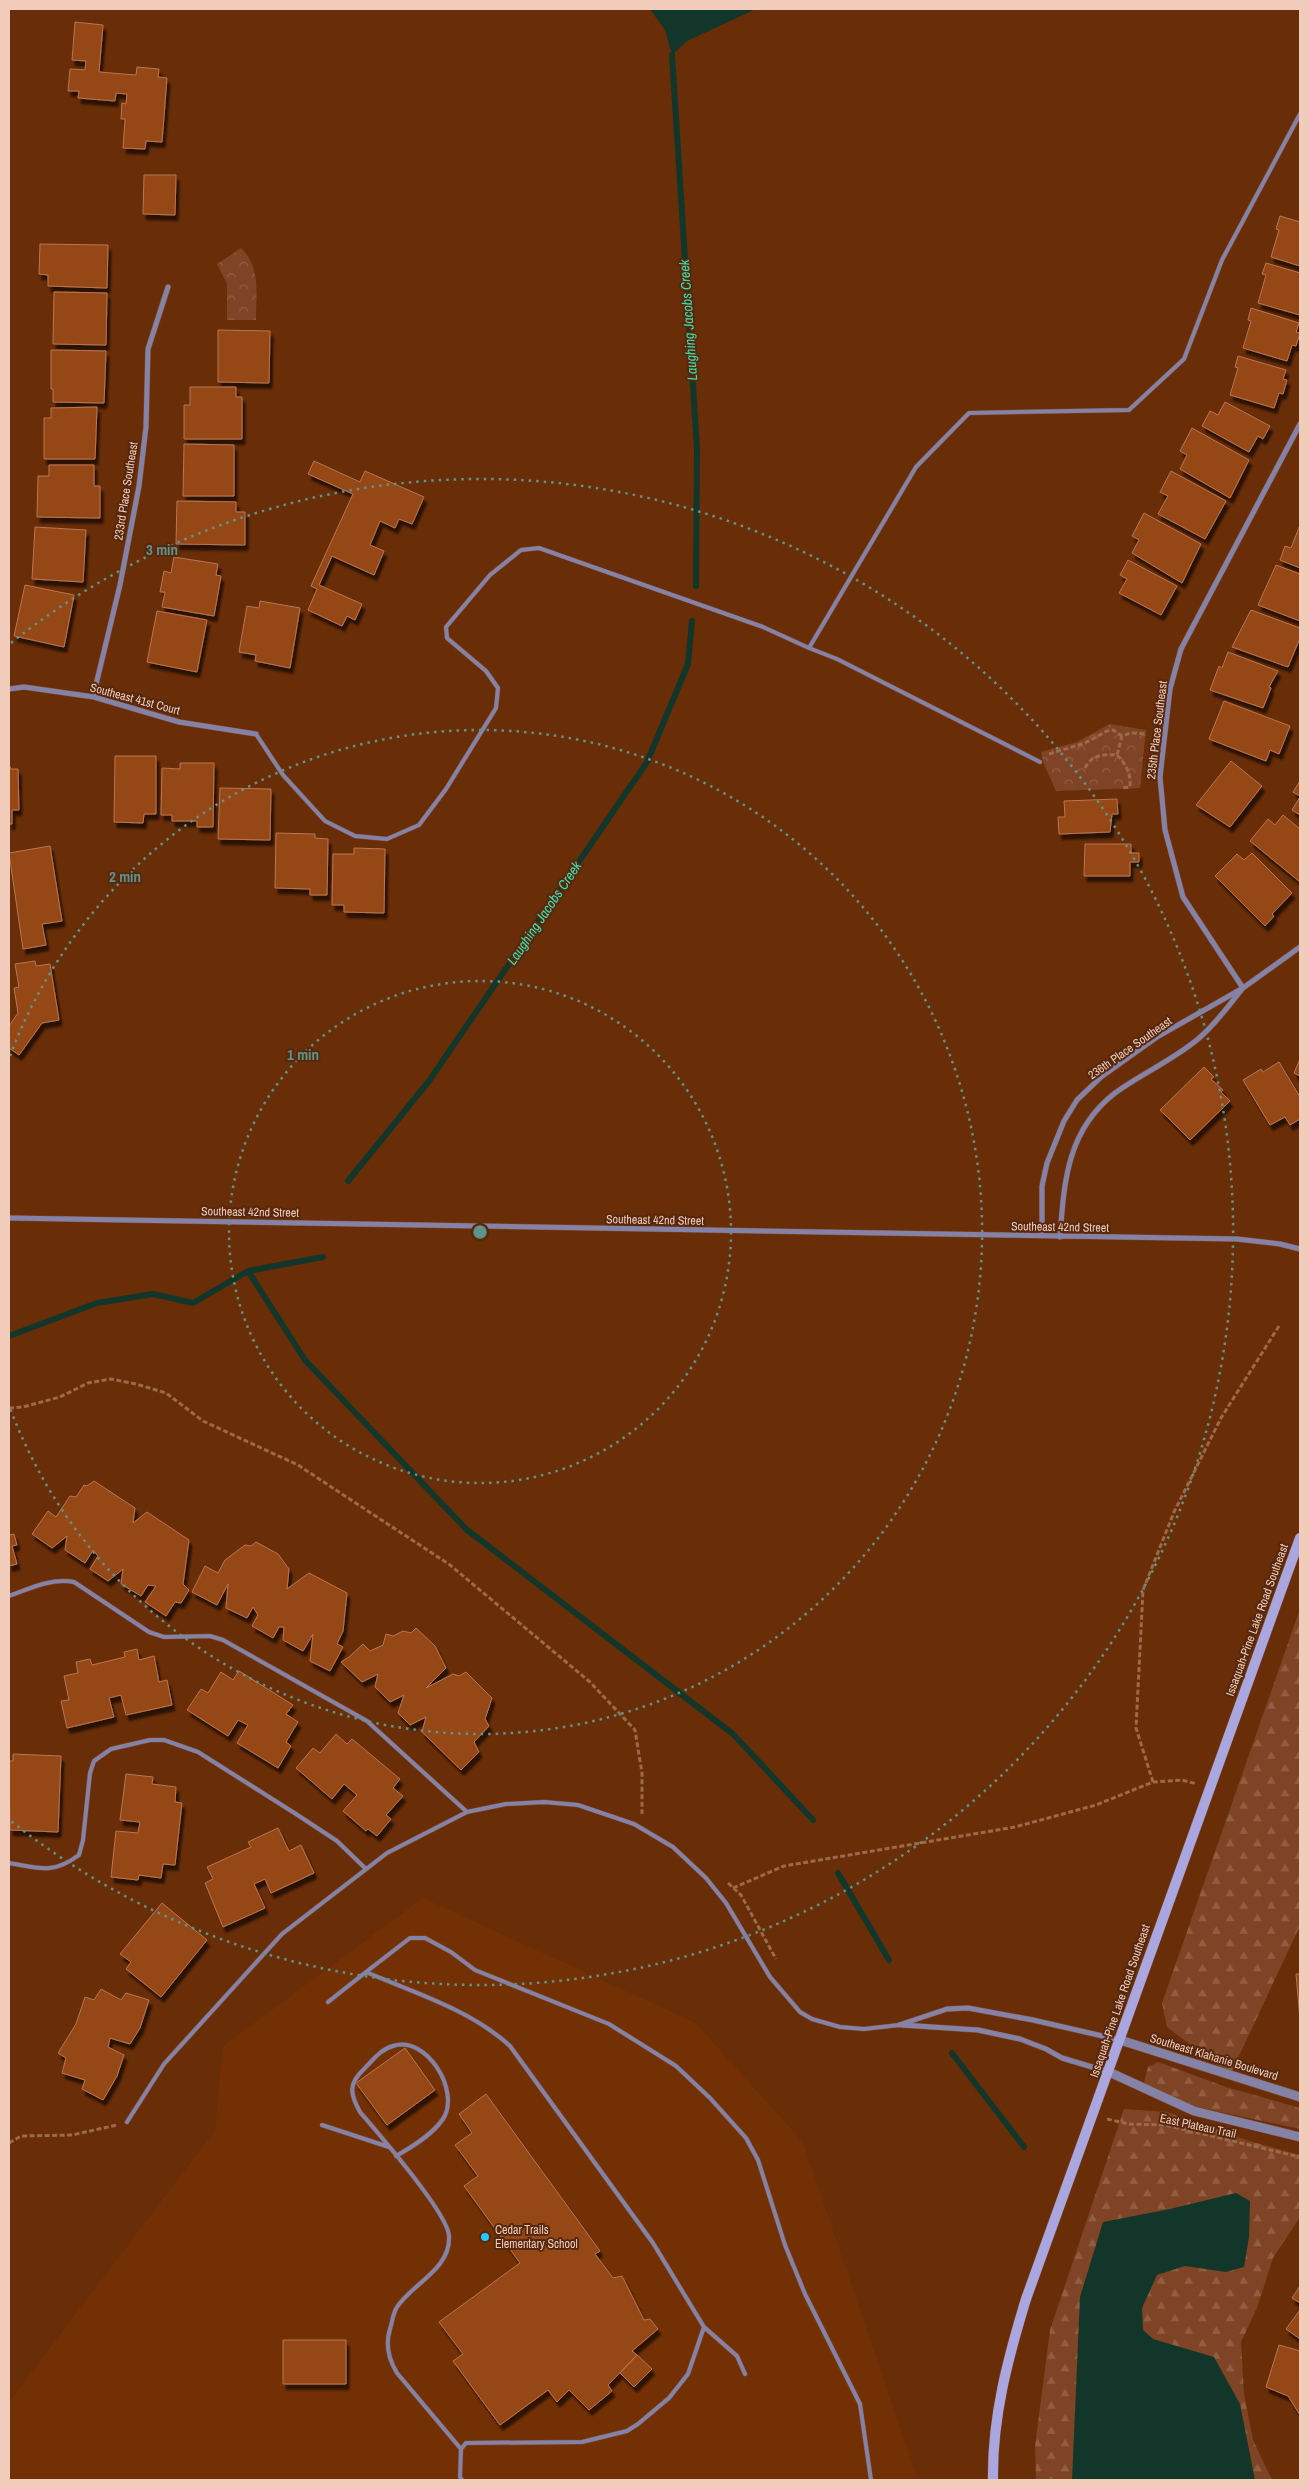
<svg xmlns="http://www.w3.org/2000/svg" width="1309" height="2489" font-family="'Archivo Narrow',sans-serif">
<defs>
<pattern id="forest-firs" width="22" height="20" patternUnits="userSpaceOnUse" patternTransform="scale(1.25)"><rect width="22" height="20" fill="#7f4425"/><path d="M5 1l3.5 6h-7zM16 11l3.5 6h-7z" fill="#925e43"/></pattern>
<pattern id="park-crowns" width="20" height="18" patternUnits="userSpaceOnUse" patternTransform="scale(1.25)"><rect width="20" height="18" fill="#7f4425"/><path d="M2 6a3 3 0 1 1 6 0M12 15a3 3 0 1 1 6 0" fill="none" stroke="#925e43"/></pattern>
<filter id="shadow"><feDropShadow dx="3" dy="5.5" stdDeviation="1" flood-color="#0009"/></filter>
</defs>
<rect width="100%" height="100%" fill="#692d08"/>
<!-- built -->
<path fill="#733004" d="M423,1898L696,2023L803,2142L918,2480H9V2402L215,2130L223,2046Z"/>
<!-- forest -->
<path fill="url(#forest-firs)" d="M1300,1609V1926L1230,2075L1167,2027L1162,2003Z
M1158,2062L1226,2087L1300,2108V2129L1188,2105L1155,2094L1144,2082L1148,2067Z
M1124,2109L1167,2112L1249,2141L1300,2155V2217L1273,2258L1257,2308L1241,2342L1244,2394L1253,2440L1272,2480H1036L1035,2446L1050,2330Z"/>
<!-- park -->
<path fill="url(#park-crowns)" d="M241,248C261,267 256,295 256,320H227V284L217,264Z
M1110,724L1146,730L1140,788L1056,791L1043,762L1041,752L1077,742Z"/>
<!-- water -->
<path fill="#12372a" d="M650,9H756L687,41L672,55L665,30Z
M1236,2193L1250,2201L1249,2237L1244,2267L1226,2272L1185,2266L1157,2275L1142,2308L1143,2330L1153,2339L1214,2357L1240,2404L1255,2480H1072L1080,2297L1103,2222L1170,2209Z"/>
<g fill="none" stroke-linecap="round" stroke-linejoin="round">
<!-- stream -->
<path stroke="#12372a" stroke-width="6" d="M672,55L697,449L696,586
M348,1181L429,1081L647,762L688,664L692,621
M248,1271L305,1360L466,1529L733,1734L813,1820
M9,1336L97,1303L153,1294L193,1303L248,1271L323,1257
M838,1873L889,1960
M952,2053L1024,2147"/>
</g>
<!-- building -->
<path fill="#964717" stroke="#b87654" filter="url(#shadow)" d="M75,22L103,25L99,72L136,75L137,67L159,69L158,77L167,78L162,142L146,141L145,149L123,148L125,119H121L122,103L126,104L127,94L116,93L115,101L78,98L79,91H68L70,69L85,70L86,61L72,60Z
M144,175H176L175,215L143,214Z
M1280,216L1300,222V266L1271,257L1279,230L1276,229Z
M40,244L108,245L107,288L48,286V275L39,274Z
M1266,263L1300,273V315L1258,303L1266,275L1262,274Z
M54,292L107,293L106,345L53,344Z
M1251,308L1299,323L1296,332L1300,333L1296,346L1292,345L1287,361L1243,348L1251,321L1248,320Z
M218,330L270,331L269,383L218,382Z
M51,350L106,351L104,403L53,402V389H51Z
M1238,356L1286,370L1283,379L1287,380L1283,394L1279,393L1274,408L1230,395L1238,368L1235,367Z
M190,387H236V397H242V439H184V405H190Z
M1225,402L1270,426L1263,439L1258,436L1249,452L1202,426L1210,411L1218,415Z
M97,407L95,459H44V418H51V408Z
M1192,428L1249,460L1230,498L1180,469L1187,455L1180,451Z
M184,444L234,445V496H183Z
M314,461L360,482L365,471L424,497L412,524L399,519L395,528L380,521L370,545L384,551L374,575L332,556L319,585L362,604L355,620L347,616L342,626L308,610L317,589L311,586L353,494L308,474Z
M49,465H94V486H100V518L37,517L38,476H49Z
M1171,471L1226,501L1205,539L1158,514L1168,496L1160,492Z
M177,501L236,502V512H245V545L176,544Z
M1144,513L1201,544L1182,583L1132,553L1139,540L1132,536Z
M1300,525V568L1280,560L1285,546L1291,548Z
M35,527L86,530L83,582L32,579Z
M174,557L218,564L216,575L221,576L214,616L162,607L165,592H160L164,571L171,573Z
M1128,560L1177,586L1161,615L1119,593L1127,579L1120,575Z
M1276,565L1300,574V621L1258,605Z
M25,585L74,595L64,647L14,636Z
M260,601L300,608L290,668L255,661L256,655L239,652L247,606L259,608Z
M1251,610L1300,628V638L1288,667L1232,647Z
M157,611L207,620L197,672L147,662Z
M1228,652L1278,671L1269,687L1271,688L1263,708L1210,690L1219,666L1222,668Z
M1224,701L1290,726L1279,754L1270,750L1266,761L1209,739Z
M115,756H156V814H144L143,823L114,822Z
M1231,761L1262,786L1230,827L1196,805Z
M180,763H214L213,827H197V821H172V815H161L162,768L180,769Z
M9,765L11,769H18L19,810H12V824H9Z
M1300,781V796L1293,792Z
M220,788L271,789L270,840L218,839Z
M1300,797V815L1292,810Z
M1117,799L1118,814H1112L1110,832L1059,834L1058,817H1065L1064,801Z
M1283,815L1300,829V882L1250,841L1268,819L1275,825Z
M276,833L315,834V838L328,839L327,895H310V889L275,888Z
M1085,844H1131V853H1139V862H1130V876H1084Z
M50,846L62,921L42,924L46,945L23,949L9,853Z
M354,848L385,849L384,913L344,912V905H332L333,854H354Z
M1252,853L1292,893L1272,914L1274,916L1265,926L1215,876L1237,854L1244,860Z
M35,961L36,966L50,964L59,1020L42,1023L19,1055L9,1048V1026L18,1013L14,988L19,987L15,964Z
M1300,1059V1076L1294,1073Z
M1279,1062L1300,1097V1119L1290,1125L1285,1117L1270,1125L1243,1080L1261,1069L1263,1072Z
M1204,1067L1214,1077L1211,1079L1223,1090L1221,1092L1230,1101L1190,1140L1160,1110Z
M94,1481L135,1508L133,1523L147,1512L189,1540L183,1584L189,1590L181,1603L175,1602L166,1616L145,1602L156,1586L148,1585L141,1596L121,1584L123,1569L108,1581L90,1569L98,1556L93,1550L85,1563L65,1550L67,1536L52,1548L32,1534L48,1511L56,1517L70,1496L76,1497L84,1485L87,1486Z
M14,1534L17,1545L12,1546L17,1564L9,1566V1535Z
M256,1542L278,1554L289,1569L287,1589L309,1573L347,1593L343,1631L337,1644L343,1647L330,1671L310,1661L313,1634L303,1651L283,1640L284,1627H279L273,1638L252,1626L258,1615L253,1607L247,1618L226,1608L228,1584L217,1605L192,1592L205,1566L218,1573L225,1560L245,1545L251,1546Z
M416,1628L435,1646L446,1668L426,1688L453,1674L459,1676L466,1672L492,1698L485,1719L489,1726L474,1742L479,1752L461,1770L422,1732L426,1717L410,1725L398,1713L404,1695L390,1702L375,1687L378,1674L362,1682L341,1662L349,1657L363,1644L370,1651L383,1645L386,1634L393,1636L403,1631L411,1633Z
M137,1649L139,1660L154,1656L159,1682L167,1680L172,1705L126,1715L121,1695L109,1698L114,1717L67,1728L61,1701L69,1700L64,1676L78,1673L76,1662L90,1659L92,1665L125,1657L124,1652Z
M239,1671L293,1705L286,1714L298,1722L286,1742L291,1746L278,1768L237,1743L248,1725L238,1720L228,1736L187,1710L201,1689L208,1693L221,1672L233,1680Z
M336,1734L347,1744L352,1739L400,1779L393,1788L403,1796L386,1815L391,1819L377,1836L368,1829L366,1831L343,1811L357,1795L344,1784L332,1799L296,1768L313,1748L320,1753Z
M13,1754L61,1756L58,1832L10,1830L9,1761H13Z
M126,1774L153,1777L152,1784L176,1787L175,1802L182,1803L175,1865L163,1864L161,1878L139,1875L138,1880L111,1877L116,1831L138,1833L140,1822L120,1820Z
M278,1828L289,1851L301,1845L314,1873L271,1893L265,1879L254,1884L265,1908L223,1927L205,1883L213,1879L207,1867L251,1847L248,1842Z
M162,1903L207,1940L161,1997L126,1969L131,1962L120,1954Z
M1296,1974H1300V2019Z
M101,1989L121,2000L126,1993L149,2000L140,2028L130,2044L110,2038L108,2047L124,2055L117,2076L103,2100L82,2089L85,2080L62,2073L66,2058L58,2053L76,2024L85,1997L94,2000Z
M405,2048L435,2090L387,2125L356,2083Z
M486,2094L600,2251L595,2254L613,2278L622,2276L644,2320L650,2319L658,2329L632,2351L637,2355L608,2385L612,2391L589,2410L569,2390L557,2402L548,2390L500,2425L453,2361L463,2354L439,2322L520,2263L464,2186L478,2176L455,2145L472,2133L459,2114Z
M1300,2286V2303L1292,2298Z
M1300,2310V2339L1286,2329Z
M283,2340H346V2384H283Z
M1279,2345L1300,2351V2415L1288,2396L1266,2387Z
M637,2355L652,2369L634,2387L620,2373Z"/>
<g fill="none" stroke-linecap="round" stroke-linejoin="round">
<defs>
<path id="service" d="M809,648L837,659L1040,762
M256,734L283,775L325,821L355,836L387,839L419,825L446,789L496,708L498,688L486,671L447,638L446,627L490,575L521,550L539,548L763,627L809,648L916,467L969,413L1129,410L1184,359L1222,260L1300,114
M9,1596C31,1588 51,1578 74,1582L149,1632L164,1637L210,1636L223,1640L367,1721L467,1812
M9,1863C39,1868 52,1875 79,1855L83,1840L90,1773L94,1761L111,1749L150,1740H164L198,1752L296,1814L337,1841L366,1869
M328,2002L366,1972
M127,2122L164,2064L282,1934L387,1853L467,1812L506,1804L544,1802L578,1805L634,1824L673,1847L706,1878L726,1903L770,1977L800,2012L812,2019L840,2027L864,2029L899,2025
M322,2125L389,2147
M396,2156C412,2147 432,2135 443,2119C461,2092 427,2035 393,2046C381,2049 373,2060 364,2069C348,2084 350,2094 360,2112C378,2133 448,2213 449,2236C451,2269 413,2283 397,2307C393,2313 392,2323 390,2329C385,2345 389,2360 397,2373L461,2449
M745,2374L737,2356L704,2327L653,2243L510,2046C471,2010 415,1993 366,1972L410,1938H425L451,1952L475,1970L609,2024L676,2066L710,2098L746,2138L758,2160L785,2245L805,2294L860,2404L871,2480
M462,2480L460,2477L461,2449L466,2443L582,2442L627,2431L638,2424L669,2398L688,2374L704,2327"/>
<path id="minor" d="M1300,424L1181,649L1170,689L1160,777L1165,830L1183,897L1243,988L1300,947
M9,689L24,687L94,697L179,722L256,734
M93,697L120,585L139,486L146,427L148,349L168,287
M9,1218L1237,1239L1280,1244L1300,1249
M1042,1236V1186L1047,1163L1064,1121L1077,1100L1101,1077L1157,1037L1243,988C1229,1005 1215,1025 1198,1039C1173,1060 1141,1074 1115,1093C1067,1130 1064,1182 1060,1237
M899,2025L947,2009L968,2008L1033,2020L1120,2040
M902,2025L978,2030L1020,2039L1046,2049L1062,2058L1109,2072"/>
<path id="tertiary" d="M1120,2040L1300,2097
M1109,2072L1194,2111L1300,2137"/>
<path id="secondary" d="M993,2480C992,2417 1008,2358 1026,2299L1300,1538"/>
</defs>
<!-- service casing -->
<use href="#service" stroke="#814a28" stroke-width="5"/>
<!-- minor casing -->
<use href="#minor" stroke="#814a28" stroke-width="6"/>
<!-- tertiary casing -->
<use href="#tertiary" stroke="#814a28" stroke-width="10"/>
<!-- secondary casing -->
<use href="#secondary" stroke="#814a28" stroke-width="11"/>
<!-- path -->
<path stroke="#9c694b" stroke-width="3" stroke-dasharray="5 2.5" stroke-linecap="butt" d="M1049,754L1085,743L1107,731L1113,730L1122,736L1131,733L1147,734
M1117,755C1126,764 1131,773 1130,787L1122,788
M1085,768C1092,755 1102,754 1117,755L1122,736
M9,1408L23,1407L60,1397L88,1383L111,1379L136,1384L166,1393L203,1421L298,1465L450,1565L590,1682L635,1730L642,1773V1814
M1153,1782L1136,1728L1143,1590L1174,1512L1221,1418L1279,1326
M728,1883L741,1895L776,1959
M733,1888L784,1866L1015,1827L1096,1805L1153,1782L1182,1780L1197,1784
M1107,2119L1129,2124L1165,2125L1300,2157
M9,2143L21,2136L72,2135L117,2125"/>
<!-- service -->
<use href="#service" stroke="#8482a7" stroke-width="4"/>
<!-- minor -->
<use href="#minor" stroke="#8482a7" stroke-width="5"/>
<!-- tertiary -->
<use href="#tertiary" stroke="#8482a7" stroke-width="9"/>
<!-- secondary -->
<use href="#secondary" stroke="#a9a6e0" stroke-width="10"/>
</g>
<!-- distance rings -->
<g fill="none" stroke="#5e9489" stroke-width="2.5" stroke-dasharray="2.5 5">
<circle cx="480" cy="1232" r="251"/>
<path d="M10 1056A502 502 0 1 1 10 1408"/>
<path d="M11 643A753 753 0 1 1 11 1821"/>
</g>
<!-- markers -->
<circle fill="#26c9fe" stroke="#56280e" stroke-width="2" cx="485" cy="2237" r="5"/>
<g text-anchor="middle" stroke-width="4" stroke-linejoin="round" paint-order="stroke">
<!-- street labels -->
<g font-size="12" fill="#f1ccbb" stroke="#56280e">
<text transform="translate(126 491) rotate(-81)" y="4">233rd Place Southeast</text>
<text transform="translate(135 699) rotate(15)" y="4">Southeast 41st Court</text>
<text transform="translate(1157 730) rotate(-83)" y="4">235th Place Southeast</text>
<text transform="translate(1130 1048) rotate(-35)" y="4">236th Place Southeast</text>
<text transform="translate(250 1212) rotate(1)" y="4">Southeast 42nd Street</text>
<text transform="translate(655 1220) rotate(1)" y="4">Southeast 42nd Street</text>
<text transform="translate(1060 1227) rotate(1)" y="4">Southeast 42nd Street</text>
<text transform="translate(1257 1620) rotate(-70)" y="4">Issaquah-Pine Lake Road Southeast</text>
<text transform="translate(1120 2001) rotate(-71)" y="4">Issaquah-Pine Lake Road Southeast</text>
<text transform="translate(1214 2057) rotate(17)" y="4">Southeast Klahanie Boulevard</text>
<text transform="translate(1198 2126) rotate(12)" y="4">East Plateau Trail</text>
</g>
<!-- poi labels -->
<g font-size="12" fill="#f1ccbb" stroke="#56280e" text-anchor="start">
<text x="495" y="2234">Cedar Trails<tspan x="495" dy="14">Elementary School</tspan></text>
</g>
<!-- water labels -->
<g font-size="14" font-style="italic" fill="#3ce0ad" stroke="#56280e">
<text transform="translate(688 320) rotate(-94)" y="5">Laughing Jacobs Creek</text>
<text transform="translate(544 913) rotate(-56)" y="5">Laughing Jacobs Creek</text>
</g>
</g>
<circle cx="480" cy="1232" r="8" fill="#5e9489" stroke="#56280e" stroke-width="2.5"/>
<g font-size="15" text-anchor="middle" font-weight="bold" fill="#5e9489" stroke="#56280e" stroke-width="4" stroke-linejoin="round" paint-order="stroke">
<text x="162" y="555">3 min</text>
<text x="125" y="882">2 min</text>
<text x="303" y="1060">1 min</text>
</g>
<!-- border -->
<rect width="1309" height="2489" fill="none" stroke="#f1ccbb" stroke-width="20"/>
</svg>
